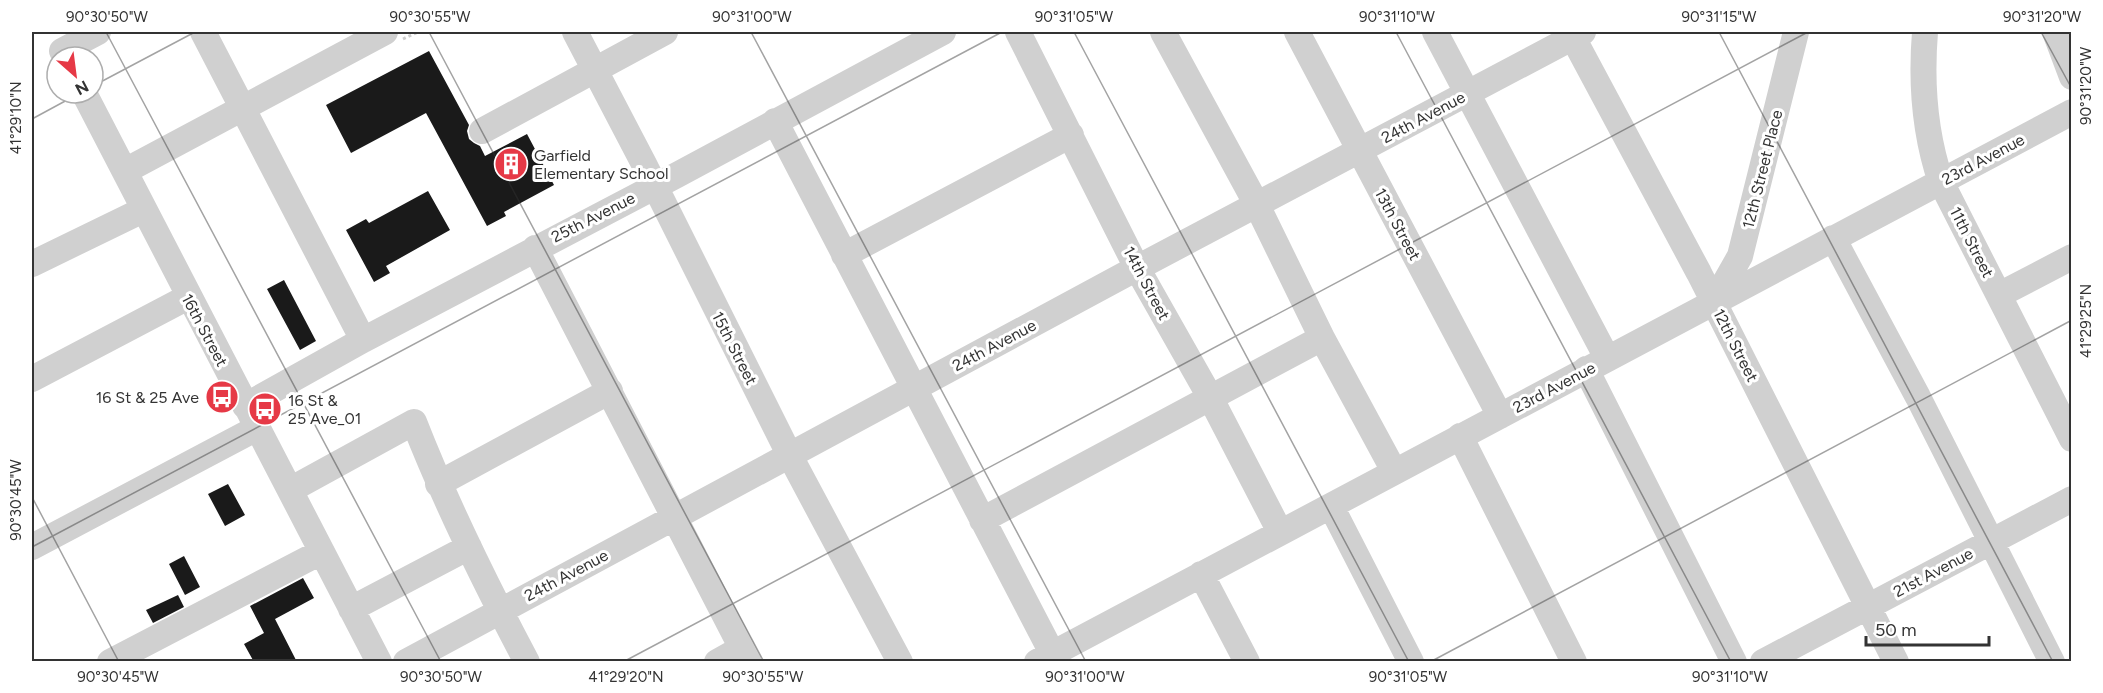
<svg xmlns="http://www.w3.org/2000/svg" width="2103" height="693" font-family="Figtree,sans-serif">
<rect width="100%" height="100%" fill="#fff"/>
<!-- building -->
<path fill="#1a1a1a" d="M429,51L469,125L467,131L469,139L474,143L480,146L485,156L527,134L554,185L504,212L506,216L487,226L426,113L351,153L326,105Z
M428,191L450,230L386,266L390,273L374,282L346,230L366,219L369,223Z
M284,280L316,341L300,350L267,289Z
M228,484L245,515L225,526L208,494Z
M184,556L200,587L185,595L169,564Z
M303,578L314,598L275,619L297,662H254L244,644L264,633L250,606Z
M178,595L184,607L153,623L146,610Z"/>
<g fill="none" stroke-linecap="round" stroke-linejoin="round">
<!-- path -->
<path stroke="#cdcdcd" stroke-width="3" stroke-dasharray="3 3" stroke-linecap="butt" d="M403,39L418,32"/>
<!-- minor -->
<path stroke="#d0d0d0" stroke-width="26" d="M203,32L363,340
M575,32L644,164L789,454L900,662
M1018,32L1137,268L1210,397L1280,532
M1163,32L1257,205L1322,338L1394,471
M1297,32L1500,416
M1435,32L1607,358
M1570,32L1699,273L1896,662
M1925,32C1921,81 1925,135 1941,182L2072,439
M2055,32L2072,77
M62,51L98,32
M84,93L379,662
M775,121L1052,653
M482,131L665,32
M125,171L385,32
M1833,238L1918,397L2052,662
M535,248L749,662
M844,255L1071,135
M32,264L143,210
M1999,295L2072,257
M1714,302L1740,256L1796,32
M1586,369L1734,662
M32,379L188,297
M245,406L363,340L677,175L943,32
M1460,436L1574,662
M438,484L610,391
M290,490L414,422C446,504 485,583 527,662
M1331,506L1411,662
M982,520L1322,338
M32,547L257,428
M1201,574L1247,662
M351,609L469,547
M110,662L321,552
M406,662L1137,268L1583,32
M717,662L742,648
M1037,662L2072,112
M1763,662L2072,499"/>
</g>
<!-- ticks -->
<path fill="none" stroke="#333" stroke-width="1.5" stroke-opacity="0.45" d="M106,32L441,662M429,32L764,662M751,32L1086,662M1074,32L1409,662M1396,32L1731,662M1719,32L2053,662M2041,32L2072,89M93,86L195,32M32,119L80,93M32,497L119,662M32,547L1002,32M623,662L1808,32M1430,662L2072,320"/>
<!-- icons -->
<defs>
<symbol id="building-disc" viewBox="-11 -11 22 22"><circle r="9.5" fill="#e63946" stroke="#fff"/><path d="M-4-6H4V6H1V3H-1V6H-4ZM-2.5-4.3h1.7v1.8h-1.7ZM.8-4.3h1.7v1.8H.8ZM-2.5-1h1.7V.8h-1.7ZM.8-1h1.7V.8H.8Z" fill="#fff"/></symbol>
<symbol id="bus-disc" viewBox="-11 -11 22 22"><circle r="9.5" fill="#e63946" stroke="#fff"/><path d="M-5-6H5V4H4V6H2V4H-2V6H-4V4H-5ZM-3.5-4V0h7V-4ZM-3.5 1.2v1.5H-2V1.2ZM2 1.2v1.5H3.5V1.2Z" fill="#fff"/></symbol>
</defs>
<g fill-rule="evenodd">
<use href="#building-disc" x="492" y="145" width="38" height="38"/>
<use href="#bus-disc" x="203" y="378" width="38" height="38"/>
<use href="#bus-disc" x="246" y="390" width="38" height="38"/>
</g>
<g text-anchor="middle" stroke-width="6" stroke-linejoin="round" paint-order="stroke">
<!-- street labels -->
<g font-size="16" fill="#333" stroke="#fff">
<text transform="translate(1423 117) rotate(-28)" y="6">24th Avenue</text>
<text transform="translate(1983 159) rotate(-28)" y="6">23rd Avenue</text>
<text transform="translate(1762 169) rotate(-76)" y="6">12th Street Place</text>
<text transform="translate(593 217) rotate(-27)" y="6">25th Avenue</text>
<text transform="translate(1398 224) rotate(62)" y="6">13th Street</text>
<text transform="translate(1972 242) rotate(63)" y="6">11th Street</text>
<text transform="translate(1147 283) rotate(62)" y="6">14th Street</text>
<text transform="translate(205 330) rotate(62)" y="6">16th Street</text>
<text transform="translate(994 345) rotate(-28)" y="6">24th Avenue</text>
<text transform="translate(1736 345) rotate(63)" y="6">12th Street</text>
<text transform="translate(735 348) rotate(63)" y="6">15th Street</text>
<text transform="translate(1554 387) rotate(-28)" y="6">23rd Avenue</text>
<text transform="translate(1933 572) rotate(-28)" y="6">21st Avenue</text>
<text transform="translate(566 575) rotate(-28)" y="6">24th Avenue</text>
</g>
<!-- poi labels -->
<g font-size="16" fill="#333" stroke="#fff" text-anchor="start">
<text x="534" y="161">Garfield<tspan x="534" dy="18">Elementary School</tspan></text>
<text x="199" y="403" text-anchor="end">16 St &amp; 25 Ave</text>
<text x="288" y="406">16 St &amp;<tspan x="288" dy="18">25 Ave_01</tspan></text>
</g>
</g>
<!-- border -->
<rect width="2103" height="693" fill="none" stroke="#ffffff" stroke-width="66"/>
<!-- north arrow -->
<g transform="translate(75 75) rotate(152)"><circle r="28" fill="#ffffff" stroke="#adadad" stroke-width="1.5"/>
<path d="M0-4.5L10 22L0 15L-10 22Z" fill="#e63946"/>
<text y="-9" font-size="16" font-weight="bold" text-anchor="middle" fill="#333333">N</text>
</g>
<!-- scale -->
<path d="M1866 636v9h123v-9" fill="none" stroke="#333333" stroke-width="3"/>
<text x="1875" y="636" font-size="18" fill="#333333" stroke="#ffffff" stroke-width="4.5" paint-order="stroke">50 m</text>
<rect x="33" y="33" width="2037" height="627" fill="none" stroke="#333" stroke-width="2"/>
<g font-size="15" text-anchor="middle" fill="#333">
<text x="107" y="22">90°30'50"W</text>
<text x="430" y="22">90°30'55"W</text>
<text x="752" y="22">90°31'00"W</text>
<text x="1074" y="22">90°31'05"W</text>
<text x="1397" y="22">90°31'10"W</text>
<text x="1719" y="22">90°31'15"W</text>
<text x="2042" y="22">90°31'20"W</text>
<text transform="translate(2086 86) rotate(-90)" y="5">90°31'20"W</text>
<text transform="translate(16 118) rotate(-90)" y="5">41°29'10"N</text>
<text transform="translate(2086 321) rotate(-90)" y="5">41°29'25"N</text>
<text transform="translate(16 500) rotate(-90)" y="5">90°30'45"W</text>
<text x="118" y="682">90°30'45"W</text>
<text x="441" y="682">90°30'50"W</text>
<text x="626" y="682">41°29'20"N</text>
<text x="763" y="682">90°30'55"W</text>
<text x="1085" y="682">90°31'00"W</text>
<text x="1408" y="682">90°31'05"W</text>
<text x="1730" y="682">90°31'10"W</text>
</g>
</svg>
